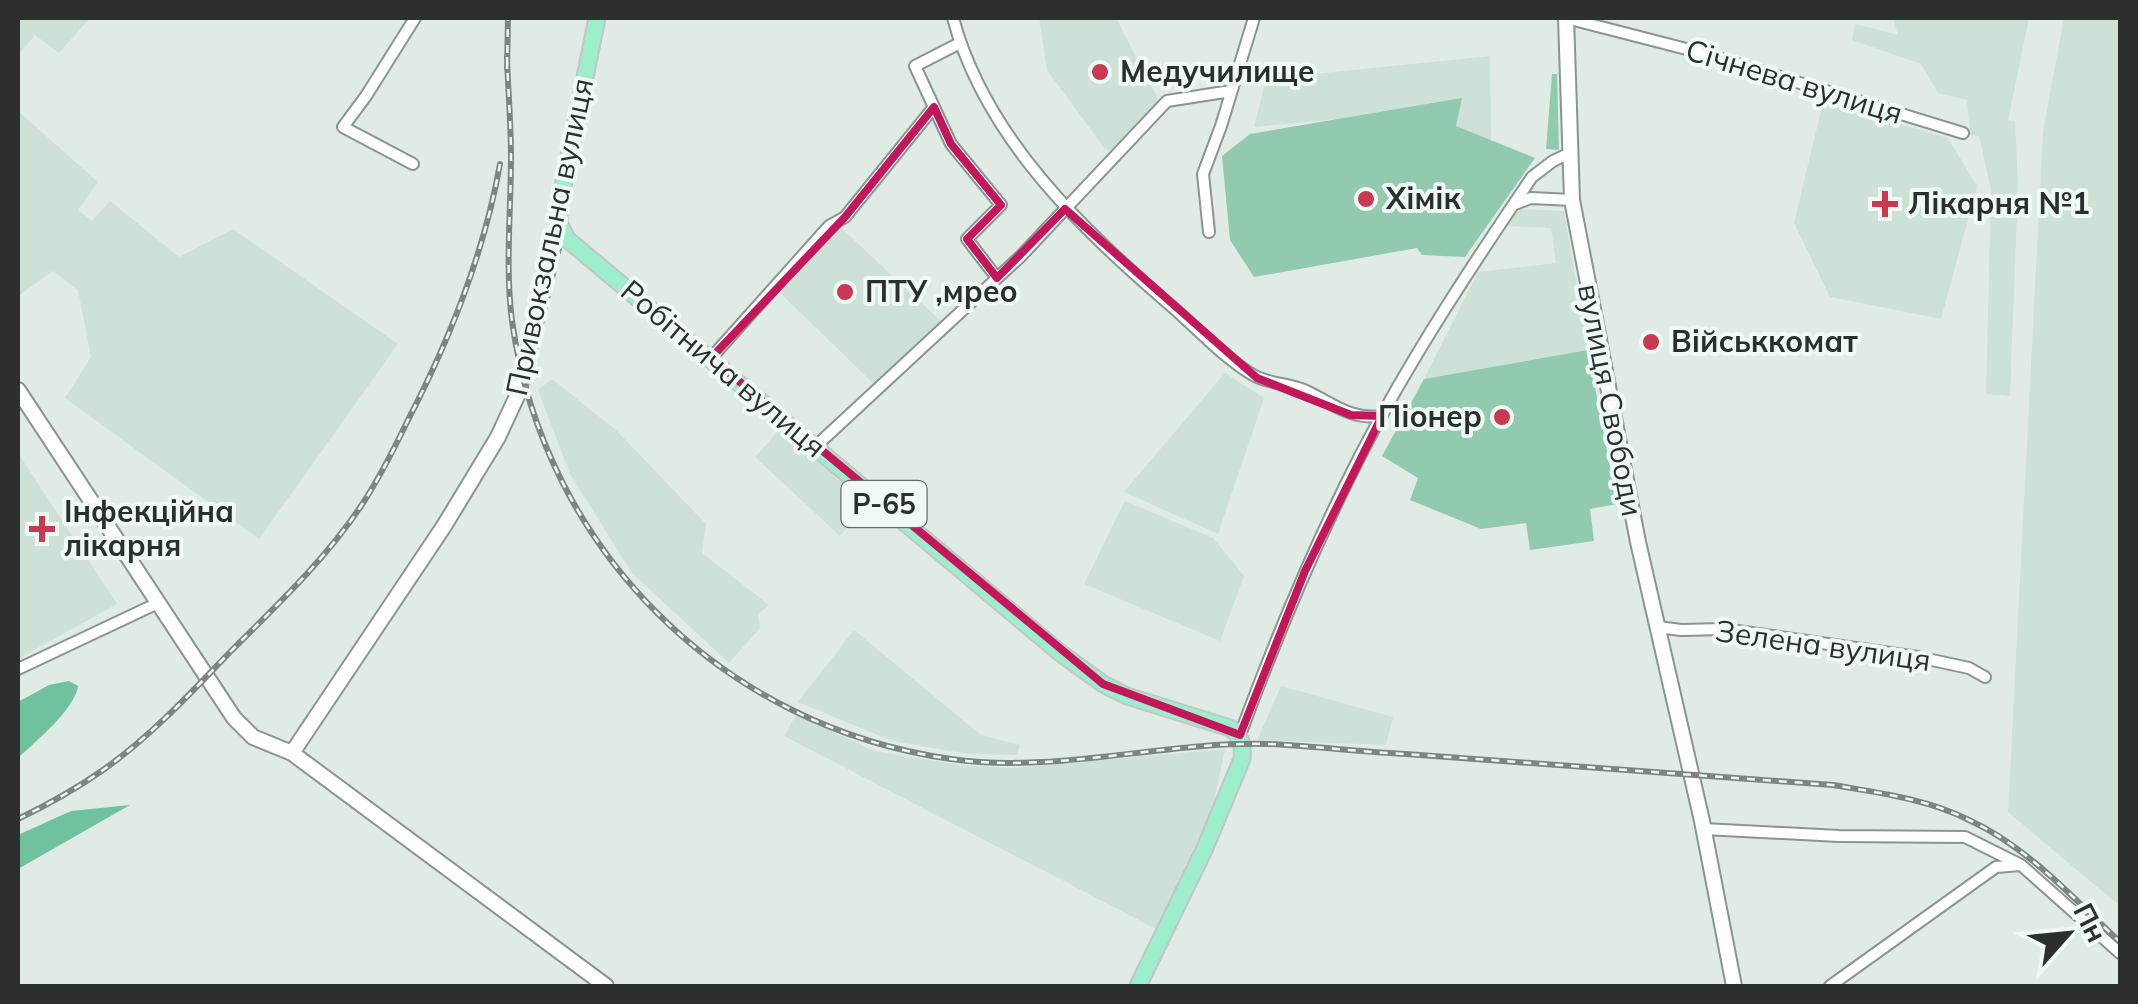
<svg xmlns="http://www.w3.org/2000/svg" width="2138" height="1004" font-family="Mulish,sans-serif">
<rect width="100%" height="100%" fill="#e0ebe6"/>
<!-- built -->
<path fill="#cee1d7" d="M18,18H90L59,53L35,35L18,55Z
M1039,18H1116L1159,101L1114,150L1105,149L1047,70Z
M1893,18H2029L2008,120L2015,121L2018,186L2010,396L1986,394L1991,190L1979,136L1970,135L1967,100L1938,93L1921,64L1852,40L1855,24L1898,35Z
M2064,18H2120V906L2008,812L2043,131Z
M1490,56L1491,141L1408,112L1254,127L1266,79Z
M1823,102L1948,138L1977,186L1941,319L1830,297L1794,223Z
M18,111L98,182L78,210L92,221L110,201L179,257L233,229L398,344L259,539L65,398L91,357L78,290L53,271L18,296Z
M1517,209L1564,211L1588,350L1424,379L1478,272L1556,263L1551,228L1508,226Z
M838,225L941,321L874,384L779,292Z
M1225,373L1264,398L1218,534L1124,492Z
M552,379L617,431L706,524L702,553L769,605L758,614L760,628L729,663L632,573L570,474L538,390Z
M780,429L867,505L840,536L755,457Z
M18,453L117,604L18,659Z
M1125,501L1213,538L1244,576L1220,641L1084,584Z
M854,630L981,735L1020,745L1017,755L968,754L892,741L798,702Z
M1281,686L1393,717L1386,745L1257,740Z
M796,715L875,751L960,765L1012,768L1225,749L1213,807L1156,929L784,736Z"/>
<!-- green -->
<path fill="#92caaf" d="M1552,74H1557L1559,150L1546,149Z
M1462,98L1456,126L1535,158L1465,257L1422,255L1417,248L1254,277L1230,240L1222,156L1250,134Z
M1588,350L1617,504L1590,509L1594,541L1530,550L1526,523L1481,529L1410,500L1418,478L1382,456L1424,379Z"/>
<!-- forest -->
<path fill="#70c19d" d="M69,681L78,686C75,709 35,742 18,758V702L49,685Z
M130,805L18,869V835L71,811Z"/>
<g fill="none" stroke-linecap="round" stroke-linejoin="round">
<defs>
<path id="minor" d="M953,18C986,140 1084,231 1177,311C1201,333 1225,358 1253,375C1268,384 1288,383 1304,390C1333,403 1349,420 1382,416
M1566,18L1702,53L1963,133
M960,43L915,66L951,144L1001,205L967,239L997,278
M413,164L343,127L366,96L415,18
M1515,204L1531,198L1572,200
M1209,232L1203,174L1221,126L1254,18
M711,358L829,226L845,217L934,107
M816,446L1021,256L1167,101L1231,91
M1658,627L1681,630L1724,629L1918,657L1969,668L1985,677
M18,669L158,603
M1240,735C1275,640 1314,546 1360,456C1410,359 1471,267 1532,177L1553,161L1570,153
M1704,829L1839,836L1965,837L2021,865
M1830,986L1996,867L2021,865L2120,953"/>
<path id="secondary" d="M1566,18L1572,200L1638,542L1702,821L1734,986
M18,390L234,718L253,737L292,753L606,986
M292,753L444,526L498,437L518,394L559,223"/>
<path id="primary" d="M597,18L559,206V223L567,239L1059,652L1103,684L1127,696L1230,728C1242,737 1243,744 1242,759L1204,850L1138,986"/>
</defs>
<!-- minor casing -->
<use href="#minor" stroke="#8a958f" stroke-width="14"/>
<!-- secondary casing -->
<use href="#secondary" stroke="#8a958f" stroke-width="18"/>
<!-- primary casing -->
<use href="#primary" stroke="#c4c5c4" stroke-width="19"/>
<!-- minor -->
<use href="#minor" stroke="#fff" stroke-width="10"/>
<!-- secondary -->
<use href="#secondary" stroke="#fff" stroke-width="14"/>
<!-- primary -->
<use href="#primary" stroke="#9ceecd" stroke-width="15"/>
<defs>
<path id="rail" d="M507,57C508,90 511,124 511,157C511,212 505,266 512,321C544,550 723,727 951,759C1057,774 1163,741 1269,744C1315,746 1360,752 1406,754C1548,764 1691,775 1833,785C1880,793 1927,799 1969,820C2028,847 2074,899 2120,942
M507,69L508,18
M18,819C47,805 76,789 103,770C150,737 190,694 230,652C276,606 325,560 361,506C379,479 394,449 408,420C450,339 484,254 500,164"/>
</defs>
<!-- rail casing -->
<use href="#rail" stroke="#7d8581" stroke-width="6"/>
<!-- rail -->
<use href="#rail" stroke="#eef9f3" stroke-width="2.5" stroke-dasharray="8" stroke-linecap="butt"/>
</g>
<!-- marked area -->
<path fill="none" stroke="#c2185b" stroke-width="8" stroke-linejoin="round" d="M934,107L951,144L1001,205L967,239L997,278L1065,209L1257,378L1351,415L1382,416L1305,571L1240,735L1103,684L711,358L845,217Z"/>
<!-- markers -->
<g fill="#c93951" stroke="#eef9f3" stroke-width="4">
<circle cx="1100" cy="72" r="10"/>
<circle cx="1366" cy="199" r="10"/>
<path d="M1880 189h10v10h10v10h-10v10h-10v-10h-10v-10h10z"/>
<circle cx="845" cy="292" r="10"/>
<circle cx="1651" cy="342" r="10"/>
<circle cx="1502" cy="417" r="10"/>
<path d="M37 514h10v10h10v10h-10v10h-10v-10h-10v-10h10z"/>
</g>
<g text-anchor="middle" stroke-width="8" stroke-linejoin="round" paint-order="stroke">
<!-- shield labels -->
<rect fill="#eef9f3" stroke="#666c68" stroke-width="2.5" x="841.5" y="481" width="85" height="46" rx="8"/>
<g font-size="28" font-weight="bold" fill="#2b2f2d">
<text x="884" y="514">Р-65</text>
</g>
<!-- poi labels -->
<g font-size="30" font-weight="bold" fill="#2b2f2d" stroke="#eef9f3" text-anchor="start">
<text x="1120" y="82">Медучилище</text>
<text x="1386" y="209">Хімік</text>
<text x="1908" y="214">Лікарня №1</text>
<text x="865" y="302">ПТУ ,мрео</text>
<text x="1671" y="352">Військкомат</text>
<text x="1482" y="427" text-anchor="end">Піонер</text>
<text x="64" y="522">Інфекційна<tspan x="64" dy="34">лікарня</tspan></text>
</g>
<!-- street labels -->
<g font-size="30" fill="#2b2f2d" stroke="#eef9f3">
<text transform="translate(1794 82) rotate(17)" y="10">Січнева вулиця</text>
<text transform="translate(550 237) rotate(-78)" y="10">Привокзальна вулиця</text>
<text transform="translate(723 369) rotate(40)" y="10">Робітнича вулиця</text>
<text transform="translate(1610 400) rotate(79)" y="10">вулиця Свободи</text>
<text transform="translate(1823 646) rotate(8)" y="10">Зелена вулиця</text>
</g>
</g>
<!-- border -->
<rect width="2138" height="1004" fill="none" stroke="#2b2f2d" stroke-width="40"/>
<!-- north arrow -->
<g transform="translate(2068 934) rotate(63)" stroke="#eef9f3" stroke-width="8" paint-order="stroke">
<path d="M0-8L18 38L0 25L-18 38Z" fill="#2b2f2d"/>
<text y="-15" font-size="28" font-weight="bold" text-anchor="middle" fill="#2b2f2d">Пн</text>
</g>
</svg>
